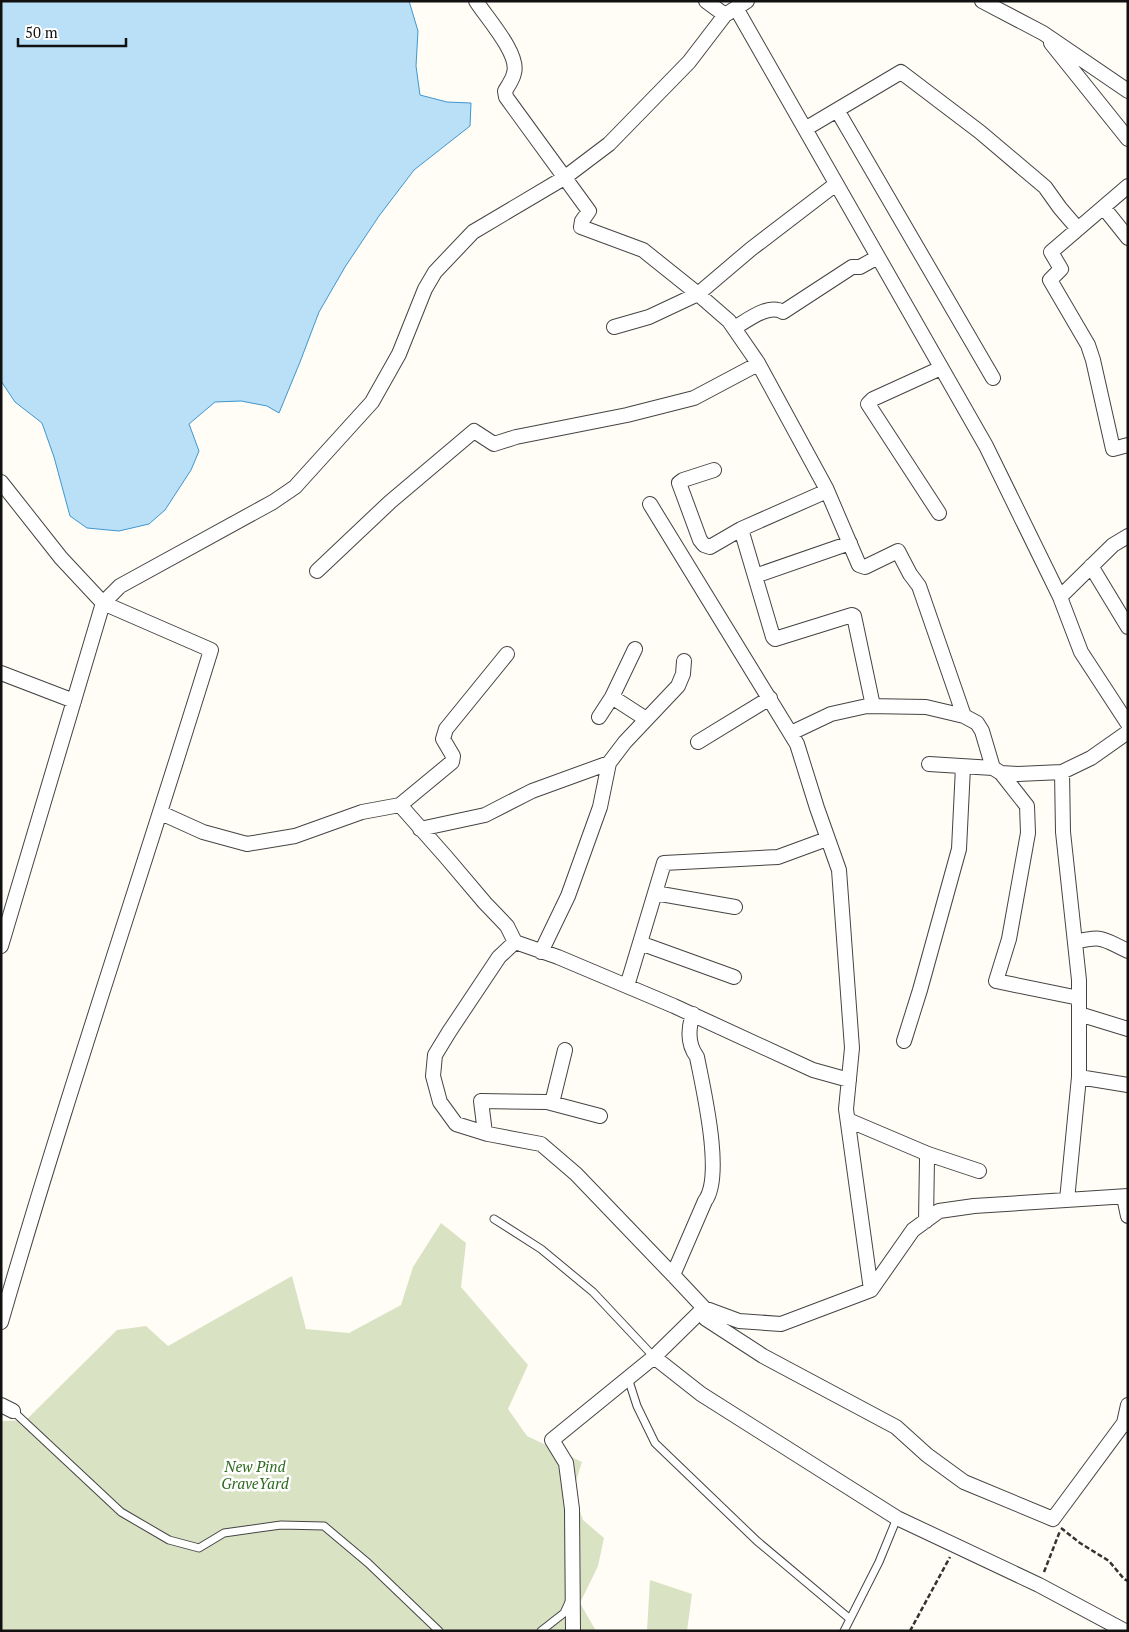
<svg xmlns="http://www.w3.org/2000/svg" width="1129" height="1632" font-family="'PT Serif',serif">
<rect width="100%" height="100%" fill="#fffdf5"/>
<!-- cemetery -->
<path fill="#d9e3c4" d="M441,1223L466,1243L461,1287L528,1365L508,1409L527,1436L582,1462L573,1491L583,1520L604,1538L598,1566L580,1603L596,1631H1V1421L26,1420L117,1330L146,1326L168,1346L292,1276L306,1329L349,1333L401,1305L413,1267Z
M650,1580L692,1594L687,1631H647Z"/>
<!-- water -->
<path fill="#b9e0f7" stroke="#3f96cf" d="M1,1H409L418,31L416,66L420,95L447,102L471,103L470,126L414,170L379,216L345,267L319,312L300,362L279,413L267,406L241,401L215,402L189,424L199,451L191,470L165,510L149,524L119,531L87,528L70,516L54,457L42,423L15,402L1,381Z"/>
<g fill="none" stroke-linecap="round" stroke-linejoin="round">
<defs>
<path id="service" d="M494,1219L541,1249L593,1292L654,1357
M628,1378L637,1406L655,1443L757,1541L850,1619
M13,1411L121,1512L169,1540L199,1548L224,1533L281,1525L324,1526L368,1563L439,1631
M541,1631L564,1613L569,1602
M844,1631L879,1562L897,1518"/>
<path id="minor" d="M476,1C486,17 520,54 514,73C513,79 508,86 505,91L506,97L589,211L582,221L581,227L643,250L698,294L729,321L758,363L826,488L859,565L865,567L898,551L910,574L919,586L964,716
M706,1L725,15
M982,1L1043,33L1128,91
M736,8L986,446L1060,597L1081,652L1128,724
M1051,43L1128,139
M837,110L993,378
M805,129L901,72L980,132L1045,187L1060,208L1078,229
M1128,186L1051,252L1061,269L1050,280L1088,345L1093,360L1113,449L1128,445
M1104,208L1128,238
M614,327L649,317L698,294L751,249L836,184
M734,328C747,321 768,303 783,312L852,267H860L878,257
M714,470L683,480L679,483L700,540L704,545L710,547L741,529L827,491
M1,482L61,558L103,603L211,650C142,874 66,1097 1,1322
M650,504L797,744L817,808L839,870L852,1048L846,1109L871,1290
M939,513L868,404L873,399L941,368
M741,529L773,637L775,639L852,615L854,616L873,706
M1091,566L1128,627
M317,571L390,502L474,431L494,444L516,437L627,415L694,398L758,364
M755,576L850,543
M1060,597L1113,545L1128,536
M1,673L74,701
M612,697L646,719
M599,717L612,697L635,649
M791,733L831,714L867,706L926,707L964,716L977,723L982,731L993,768L1001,773L1018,774L1062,772L1091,758L1128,732
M698,742L770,698
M929,764L993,768
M1062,772L1063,832L1079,980V1077L1067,1200
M1001,773L1027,806L1028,833L1009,939L996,981L1079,998
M400,805L452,762L453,756L443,739L446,729L507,654
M161,813L203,832L247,844L295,836L362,812L400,805L446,857L485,903L507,926L515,942L558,957L674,1006L813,1070L849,1080
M420,829L485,815L532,791L609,763
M655,893L735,907
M515,942L499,957L449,1032L435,1055L433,1076L440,1102L456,1124L488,1134L541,1144L576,1174L673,1275L704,1308L706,1319L763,1356L896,1427L927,1455L964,1482L1053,1519L1124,1423
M1075,942C1104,935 1102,939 1128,951
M640,943L734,977
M1,946L103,603L120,586L273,502L295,487L304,477L372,402L399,354L425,289L435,272L473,232L564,178L609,144L689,62L725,15L747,1
M541,952L568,896L600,807L609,763L625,742L678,686L683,674L684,661
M627,986L664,863L778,857L827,839
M1079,1014L1128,1029
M904,1041L920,990L959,849L963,767
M1079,1077L1128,1085
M552,1103L565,1050
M848,1120L928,1154L979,1171
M485,1133L481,1101L547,1102L600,1116
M1124,1197L1128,1216
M926,1221L927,1159L928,1154
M673,1275L705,1201C724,1176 703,1088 697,1057C688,1045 688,1029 693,1014
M654,1357L701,1394L897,1518L1039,1585L1125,1631
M1,1405L13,1411
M1128,1405L1124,1423L1128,1425
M573,1631L572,1509L566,1463L552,1440L654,1357L704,1308L739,1321L781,1324L871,1290L913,1230L939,1211L974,1206L1128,1196"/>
</defs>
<!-- service casing -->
<use href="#service" stroke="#444" stroke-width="9"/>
<!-- minor casing -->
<use href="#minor" stroke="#444" stroke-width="16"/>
<!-- path -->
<path stroke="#333" stroke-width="2.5" stroke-dasharray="5 2.5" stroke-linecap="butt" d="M1061,1528L1080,1543L1109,1561L1124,1579L1128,1581
M1044,1572L1060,1531
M910,1631L950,1557"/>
<!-- service -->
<use href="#service" stroke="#fff" stroke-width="7"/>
<!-- minor -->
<use href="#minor" stroke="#fff" stroke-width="14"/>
</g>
<g text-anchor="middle" stroke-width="5" stroke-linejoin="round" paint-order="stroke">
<!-- park labels -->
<g font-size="15" font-style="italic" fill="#2f6b1f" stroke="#fff">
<text x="255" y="1472">New Pind<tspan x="255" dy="17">GraveYard</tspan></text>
</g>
</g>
<!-- border -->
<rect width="1129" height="1632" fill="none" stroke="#111111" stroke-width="5"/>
<!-- scale -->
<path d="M18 38v8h108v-8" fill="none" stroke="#111111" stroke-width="2.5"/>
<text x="25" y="38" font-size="15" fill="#111111" stroke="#ffffff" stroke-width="4" paint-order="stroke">50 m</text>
</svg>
